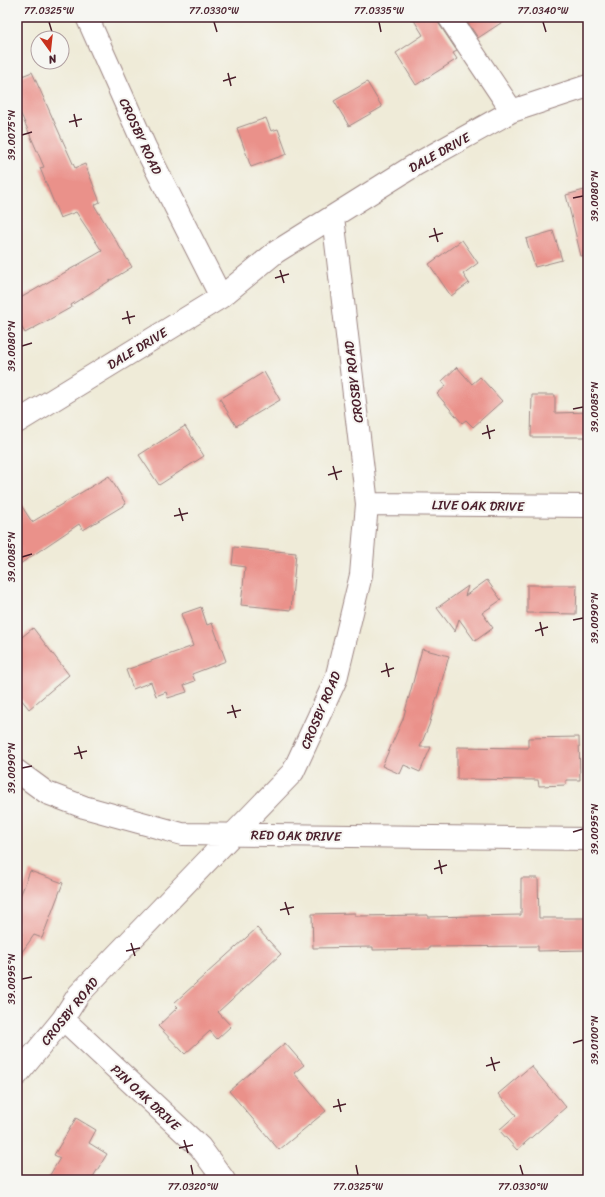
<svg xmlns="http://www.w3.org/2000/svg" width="605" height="1197" font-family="Sriracha,sans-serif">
<rect width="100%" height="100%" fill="#f6f6f2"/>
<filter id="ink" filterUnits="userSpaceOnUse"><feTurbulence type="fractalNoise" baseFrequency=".025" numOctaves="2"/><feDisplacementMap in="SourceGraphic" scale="8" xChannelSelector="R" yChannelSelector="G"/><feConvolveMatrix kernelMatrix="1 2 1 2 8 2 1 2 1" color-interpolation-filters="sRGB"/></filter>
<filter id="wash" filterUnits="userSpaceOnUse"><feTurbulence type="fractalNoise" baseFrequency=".012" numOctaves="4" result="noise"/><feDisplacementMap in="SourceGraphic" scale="16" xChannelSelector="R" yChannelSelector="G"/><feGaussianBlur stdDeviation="0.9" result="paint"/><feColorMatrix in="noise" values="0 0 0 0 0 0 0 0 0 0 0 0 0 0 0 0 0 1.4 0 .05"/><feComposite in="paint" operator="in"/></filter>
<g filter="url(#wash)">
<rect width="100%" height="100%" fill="#efebd8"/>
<g id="blocks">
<!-- building -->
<path fill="#ea918a" d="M412,17H437L439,24L457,51L453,53L457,59L416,85L396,53L423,35Z
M464,17H510L478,38Z
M32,72L75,168L85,164L100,202L94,205L132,267L71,305L72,307L25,333L17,319V300L102,251L76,212L60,218L40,168L44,167L17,105V78Z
M367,82L382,107L349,126L334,101Z
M266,118L271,131L278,129L287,154L251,167L237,128Z
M588,189V255L581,256L566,195Z
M553,231L562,260L535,267L526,239Z
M462,240L478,263L463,274L469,283L451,296L429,264Z
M457,367L472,384L480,377L502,401L473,427L466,420L462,423L437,394L446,386L442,381Z
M264,372L280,400L236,426L220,399Z
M532,395H555V413L588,412V437H531Z
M185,426L204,456L159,485L139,455Z
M109,476L126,504L83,530L79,524L17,566V499L32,522Z
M234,547L296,553L291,610L241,605L245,567L232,565Z
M487,580L501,600L482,613L493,628L475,641L459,619L455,632L437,608L468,586L465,596Z
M527,585H577L576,614L527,613Z
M201,607L207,625L212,623L226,661L192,674L195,681L184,685L187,692L168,698L166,692L156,696L151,682L133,689L126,670L193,646L181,614Z
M33,628L69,675L29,709L17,694V641Z
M422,649L449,656L429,725L420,747H431L420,772L404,765L400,774L382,766L403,719Z
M579,737L580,780H566V785L539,786L538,780L457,779V747L528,748V738Z
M30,871L63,883L42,938L34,935L17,959V904Z
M521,878H538L539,918H588V950L538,951V946L429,947V949L373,950V947L313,948L312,914L355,913V916L428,915V917L521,915Z
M257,928L281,954L218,1012L231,1026L217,1039L210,1031L185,1054L158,1026L178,1007L174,1003Z
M285,1043L304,1065L294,1073L326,1111L279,1150L229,1091Z
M531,1066L566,1107L517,1150L499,1130L516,1115L498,1094Z
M76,1118L96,1130L89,1143L107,1154L91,1180H47L60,1158L54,1155Z"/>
</g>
</g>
<g filter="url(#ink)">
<use href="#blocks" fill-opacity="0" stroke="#9c8582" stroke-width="1"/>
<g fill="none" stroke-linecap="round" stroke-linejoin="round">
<defs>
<path id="minor" d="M87,17L145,147L221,297
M449,17L512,111
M17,422L221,297L276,252L415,165L512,111L588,86
M367,504L588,506
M17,771L47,793L84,807L182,834L588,839
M63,1019L200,1147L224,1180
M17,1075L63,1019L79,994L293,772L336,679L361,575L367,504L333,217"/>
</defs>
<!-- minor casing -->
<use href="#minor" stroke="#9c8582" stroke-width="24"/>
<!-- minor -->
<use href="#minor" stroke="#fff" stroke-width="22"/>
</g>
</g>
<!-- ticks -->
<path fill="none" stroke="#4a1f2b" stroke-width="1.5" d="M49,22L52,32M214,22L217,32M379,22L381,32M543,22L546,32M228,73L231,86M223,81L236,77M74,114L77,127M69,122L82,119M22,135L32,132M573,198L583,196M434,228L438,242M429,237L443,233M280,270L284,283M275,278L289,274M127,311L130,324M122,319L135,316M22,346L32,343M573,409L583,407M487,425L490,439M482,434L495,430M333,466L337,480M328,475L342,471M179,508L183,521M174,516L188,513M22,557L32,554M573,620L583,618M540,622L543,636M535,631L548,627M386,663L389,677M381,672L394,668M232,705L236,718M227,713L241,710M78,746L82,759M74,754L87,751M22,768L32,766M573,832L583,829M439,860L442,874M434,869L447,865M285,902L289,915M280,910L294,907M131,943L135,956M126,951L140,948M22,979L32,977M573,1043L583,1040M491,1057L495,1071M486,1066L500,1062M338,1099L341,1112M333,1107L346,1104M184,1140L188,1153M179,1148L193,1145M191,1165L193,1175M356,1165L358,1175M520,1165L523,1175"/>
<g text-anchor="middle" stroke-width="4" stroke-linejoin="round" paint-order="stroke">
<!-- street labels -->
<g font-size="13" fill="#4a1f2b" stroke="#f6f6f2">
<text transform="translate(141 136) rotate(65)" y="5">CROSBY ROAD</text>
<text transform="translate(439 152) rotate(-29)" y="5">DALE DRIVE</text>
<text transform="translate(137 348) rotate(-31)" y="5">DALE DRIVE</text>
<text transform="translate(353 382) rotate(-97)" y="5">CROSBY ROAD</text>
<text transform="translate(478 505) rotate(1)" y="5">LIVE OAK DRIVE</text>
<text transform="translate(320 710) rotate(-67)" y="5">CROSBY ROAD</text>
<text transform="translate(296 835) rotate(1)" y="5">RED OAK DRIVE</text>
<text transform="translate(69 1011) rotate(-51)" y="5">CROSBY ROAD</text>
<text transform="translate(146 1097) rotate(43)" y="5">PIN OAK DRIVE</text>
</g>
</g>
<!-- margin -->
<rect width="605" height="1197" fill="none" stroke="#f6f6f2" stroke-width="44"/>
<!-- north arrow -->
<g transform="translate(50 50) rotate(165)"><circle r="19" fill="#f6f6f2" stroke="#b1a0a2"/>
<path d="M0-3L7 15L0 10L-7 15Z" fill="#c8321e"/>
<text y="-6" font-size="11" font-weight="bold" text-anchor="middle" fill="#4a1f2b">N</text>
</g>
<rect x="22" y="22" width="561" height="1153" fill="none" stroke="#4a1f2b" stroke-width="1.5"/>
<g font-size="10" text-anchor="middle" fill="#4a1f2b">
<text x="49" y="14">77.0325°W</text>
<text x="214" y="14">77.0330°W</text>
<text x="379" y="14">77.0335°W</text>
<text x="543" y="14">77.0340°W</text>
<text transform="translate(11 135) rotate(-90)" y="4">39.0075°N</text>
<text transform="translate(594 196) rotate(-90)" y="4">39.0080°N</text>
<text transform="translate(11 346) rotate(-90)" y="4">39.0080°N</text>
<text transform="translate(594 407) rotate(-90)" y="4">39.0085°N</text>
<text transform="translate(11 557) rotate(-90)" y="4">39.0085°N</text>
<text transform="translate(594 618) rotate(-90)" y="4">39.0090°N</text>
<text transform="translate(11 768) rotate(-90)" y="4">39.0090°N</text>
<text transform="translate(594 829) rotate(-90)" y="4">39.0095°N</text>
<text transform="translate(11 979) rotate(-90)" y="4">39.0095°N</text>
<text transform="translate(594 1040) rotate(-90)" y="4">39.0100°N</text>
<text x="193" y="1190">77.0320°W</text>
<text x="358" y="1190">77.0325°W</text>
<text x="523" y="1190">77.0330°W</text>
</g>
</svg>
